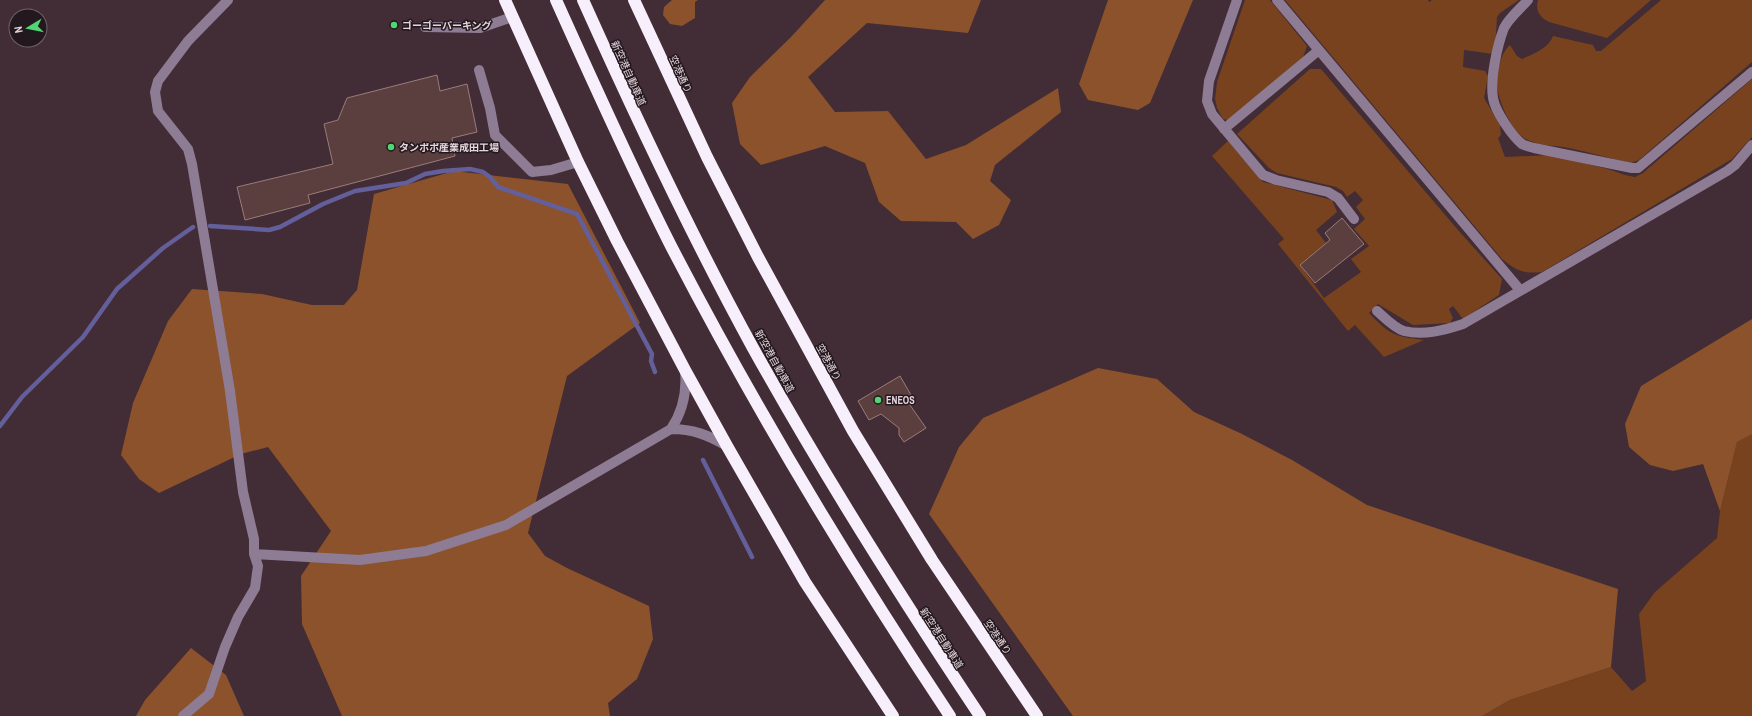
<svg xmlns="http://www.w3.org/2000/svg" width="1752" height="716" font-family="'Archivo Narrow','Noto Sans JP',sans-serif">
<rect width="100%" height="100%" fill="#422c36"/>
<!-- green -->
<path fill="#77421d" d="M1245,0H1270L1307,46L1303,57L1231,121L1223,119L1217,108L1215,99L1217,82Z
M1285,0H1428L1429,2L1432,0H1519L1500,13L1497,17L1495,50L1493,54L1464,50L1463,67L1485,71L1488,76L1484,98L1500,125L1501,135L1498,138L1505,157L1551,155L1608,169L1625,175L1635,177L1643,173L1752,79V137L1732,159L1542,272C1523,274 1517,271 1502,259Z
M1538,0H1651L1607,38L1549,22C1540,17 1535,11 1538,0Z
M1661,0H1752V62L1639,160L1631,163C1610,159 1590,152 1569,148C1554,145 1536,146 1524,138C1511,129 1498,101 1497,85C1497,73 1500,53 1510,45L1517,56L1522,59C1533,54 1549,48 1553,36L1593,45L1596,51H1601Z
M1310,69H1321L1458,230L1502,279L1499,295L1463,319L1453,306L1449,309L1453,318L1450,323L1413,325L1378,304L1369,313C1390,335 1394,336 1424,340L1384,357L1355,325L1348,331L1278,244L1284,239L1212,156L1228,141L1263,182L1332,200L1337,212L1316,230L1326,243L1300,265L1324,298L1361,272L1351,259L1369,246L1354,229L1365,219L1356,207L1363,200L1355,191L1347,197L1343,191L1336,187L1277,173L1269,168L1237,134Z
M1752,433V716H1482L1510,700L1611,667L1632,691L1646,681L1639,614L1655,592L1717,538L1720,511L1737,441Z"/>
<!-- forest -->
<path fill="#8c522b" d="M672,0H698L695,2V18L682,26L670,24L663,15L664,7Z
M825,0H981L968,33L867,23L808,77L835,112L888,111L926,159L966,145L1058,88L1061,112L995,165L990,181L1011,200L999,225L973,239L956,222L901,221L879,202L865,163L825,146L761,165L740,144L732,103L750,77L791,37Z
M1108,0H1193L1150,103L1138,110L1088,100L1079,84Z
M454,171L568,184L640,323L567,376L528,533L545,556L567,568L649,606L653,639L637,679L608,703L610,716H342L302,624L301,576L331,531L268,447L241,454L159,493L139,479L121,455L133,403L168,321L192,289L262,294L312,305H344L357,290L374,194Z
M1752,319V434L1737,442L1720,511L1703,464L1673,471L1650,465L1629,447L1625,424L1641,386Z
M1098,368L1157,379L1194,412L1240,433L1292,460L1367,505L1618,589L1611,667L1510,700L1482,716H1073L929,514L959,447L983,418Z
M191,648L226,675L244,716H136L145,700Z"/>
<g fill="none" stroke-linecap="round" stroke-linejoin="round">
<!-- stream -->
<path stroke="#635f9b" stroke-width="4.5" d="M210,226L269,230L280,227L323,204L355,191L406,183L425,174L443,171L470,169L483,172L490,177L498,187L577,214L652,354L651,361L655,372
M0,426L22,397L83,337L117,289L163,248L193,227
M703,460L752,557"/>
</g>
<!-- building -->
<path fill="#5a3f3e" stroke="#9a7c7a" d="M437,75L440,91L467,84L477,132L452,138L455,156L308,195L310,203L245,220L237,187L333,164L324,124L338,120L347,98Z
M1342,218L1364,244L1315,283L1300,265L1330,240L1325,233Z
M900,376L911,395L905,398L926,428L904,442L899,435V428L881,414L869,420L858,401Z"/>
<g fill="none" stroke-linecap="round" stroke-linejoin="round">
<!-- minor -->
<path stroke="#8e7c94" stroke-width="10" d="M1237,0L1209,81L1207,101L1212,114L1263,175L1276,180L1328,192L1338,198L1354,219
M1277,0L1520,290
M1528,0C1520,9 1509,18 1504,28C1497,46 1490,79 1493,98C1495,111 1512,136 1522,144C1526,146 1530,147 1534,148L1632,168H1638L1752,72
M425,27L480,28L512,17
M479,70L490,108L495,135L532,172L551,170L578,162
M1224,129L1319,50
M1377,311C1385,318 1394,328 1404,331C1424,336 1445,330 1463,324L1727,171L1735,165L1752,145
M671,429C693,429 708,435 727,446
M254,554L360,560L426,551L506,525L671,429C683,411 687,393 685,372
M183,716L209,694L225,647L238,617L255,588L258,566L254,554V539L243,492L230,391L192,164L188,149L158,111L155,92L158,81L188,41L228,0"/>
<!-- highway -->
<path stroke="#f8effc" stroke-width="12" d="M505,0L578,162L617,241L685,370L727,446L805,582L893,716
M556,0C593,82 630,165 671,246C755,408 849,564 950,716
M583,0C636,118 691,235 753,348C823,474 900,596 980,716
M634,0L707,157L758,257L853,431L932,560L1037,716"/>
</g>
<!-- markers -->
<g fill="#51d674" stroke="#22181d" stroke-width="1.5">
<circle cx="394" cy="25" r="4"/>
<circle cx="391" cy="147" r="4"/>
<circle cx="878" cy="400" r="4"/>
</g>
<g text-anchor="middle" stroke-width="3" stroke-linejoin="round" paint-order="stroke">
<!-- poi labels -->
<g font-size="10" font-weight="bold" fill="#e5d5dc" stroke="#22181d" text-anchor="start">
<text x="402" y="29">ゴーゴーパーキング</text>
<text x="399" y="151">タンポポ産業成田工場</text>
<text x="886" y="404">ENEOS</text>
</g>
<!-- street labels -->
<g font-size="10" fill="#e5d5dc" stroke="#22181d">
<text transform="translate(629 73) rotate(66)" y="4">新空港自動車道</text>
<text transform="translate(681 74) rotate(65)" y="4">空港通り</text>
<text transform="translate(775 361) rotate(61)" y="4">新空港自動車道</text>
<text transform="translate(829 362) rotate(62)" y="4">空港通り</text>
<text transform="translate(998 637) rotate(56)" y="4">空港通り</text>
<text transform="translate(942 638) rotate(57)" y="4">新空港自動車道</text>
</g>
</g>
<!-- north arrow -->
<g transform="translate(28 28) rotate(260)"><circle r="19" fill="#22181d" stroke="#706469"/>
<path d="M0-3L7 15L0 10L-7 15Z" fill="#51d674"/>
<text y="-6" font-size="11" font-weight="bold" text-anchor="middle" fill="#e5d5dc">N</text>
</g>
</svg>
